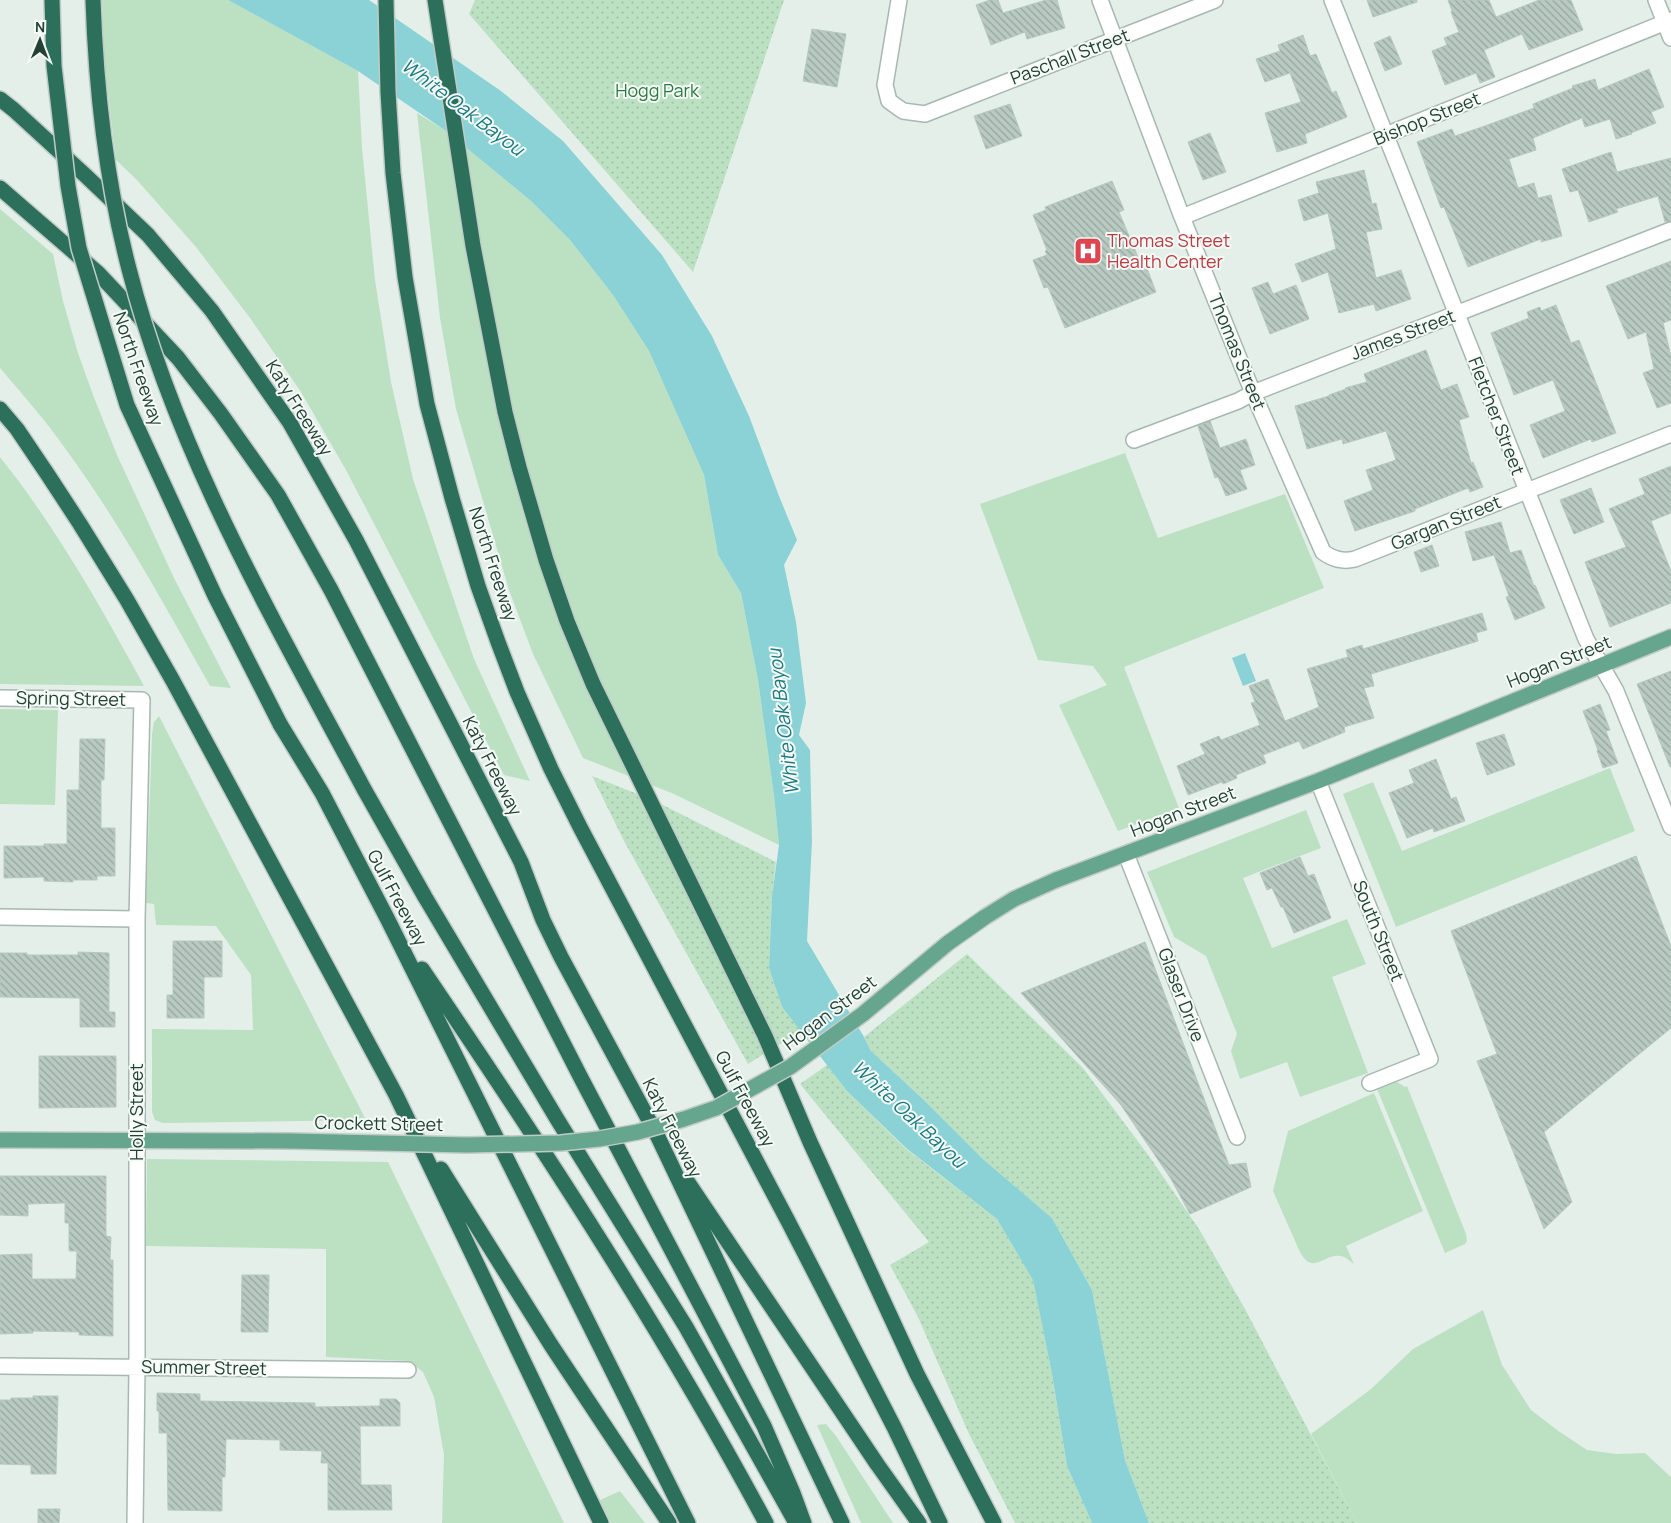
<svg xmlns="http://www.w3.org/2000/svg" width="1671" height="1523" font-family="Manrope,sans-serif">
<defs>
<pattern id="park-dots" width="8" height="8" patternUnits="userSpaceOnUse" patternTransform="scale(1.25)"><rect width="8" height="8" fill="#bce1c2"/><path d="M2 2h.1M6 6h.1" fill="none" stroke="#a1c2a7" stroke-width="1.8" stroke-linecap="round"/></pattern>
<pattern id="building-back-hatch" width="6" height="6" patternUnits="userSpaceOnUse" patternTransform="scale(1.25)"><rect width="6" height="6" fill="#b9cac2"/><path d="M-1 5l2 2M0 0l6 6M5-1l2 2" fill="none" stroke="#96a69e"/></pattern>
</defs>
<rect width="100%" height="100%" fill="#e4efe9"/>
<!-- grass -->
<path fill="#bce1c2" d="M102,0H228L358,71L362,148L375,280L391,382L413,479L474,659L530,781L504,775L395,564L346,470L301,392L250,318L196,247L136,179L116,160L104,60Z
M417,113L446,131L531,201L570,240L613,295L649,351L704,475L718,555L741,593L758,680L774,796L779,845L674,794L583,758L533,654L509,590L456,409L440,318Z
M0,209L53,254L63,301L78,353L93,395L117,455L174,578L231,688L210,686C165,606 121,525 67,451C47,422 23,395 0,368Z
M1125,453L1158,538L1285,494L1324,588L1124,667L1179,808L1118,831L1059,705L1107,685L1093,666L1038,660L980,504Z
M0,457C56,527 101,607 144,686L0,684Z
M0,709L58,710L55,805L0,804Z
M159,716L366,1120L163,1123L155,1120L152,1112V1029L253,1030L251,975L216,926L156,925L154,904L146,903L152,734L154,722Z
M1610,768L1635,831L1396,927L1343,794L1373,782L1402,851Z
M1306,810L1321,848L1243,878L1272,948L1347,919L1366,964L1332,977L1368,1073L1300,1097L1287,1062L1240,1079L1231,1051L1237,1034L1206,956L1174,937L1147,872Z
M1397,1082L1405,1087L1407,1086L1466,1234L1467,1241L1465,1244L1445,1253L1377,1089Z
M1374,1093L1423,1211L1346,1246L1354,1264C1351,1262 1347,1258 1344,1257C1325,1250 1313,1279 1299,1250L1273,1191L1288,1131Z
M147,1159L388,1162L564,1523H442L444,1455L434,1397L423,1372L409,1361L326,1357V1249L146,1246Z
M1483,1310L1502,1365L1531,1410L1557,1430L1587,1450L1616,1454L1645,1453L1671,1477V1523H1357L1311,1434L1371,1389L1413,1349Z
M826,1424L836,1436L893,1523H861L817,1425Z
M620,1491L645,1523H611L600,1500Z"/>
<!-- park -->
<path fill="url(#park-dots)" d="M475,0H784L693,272L469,14Z
M592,776L655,801L776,862L772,896L769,968L782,1007L801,1031L748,1064L624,841Z
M967,954L1083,1068L1149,1156L1199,1229L1245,1309L1357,1523H1149L1125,1460L1092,1290L1052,1218L983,1159L924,1100L871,1051L864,1037Z
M827,1065L847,1091L905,1148L997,1219L1033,1279L1052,1374L1067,1466L1092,1523H1015L969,1434L918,1317L890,1265L929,1242L800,1084Z"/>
<!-- water -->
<path fill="#8ad2d6" d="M228,0H369L501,91L563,141L662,255L712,336L749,416L779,496L797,540L784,565L796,622L806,703L799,735L810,750L812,841L807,941L864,1037L871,1051L924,1100L983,1159L1052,1218L1092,1290L1125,1460L1149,1523H1092L1067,1466L1052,1374L1033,1280L997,1219L906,1148L847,1091L782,1007L769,968L772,896L779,845L774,796L758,680L741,593L718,555L704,475L649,351L613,295L570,240L531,201L446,131L358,71Z
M1245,653L1256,681L1243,686L1232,658Z"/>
<!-- building -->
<path fill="url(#building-back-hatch)" stroke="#b6c9bf" d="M990,0H998L1003,13L1046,0H1057L1065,28L1027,39L1025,32L991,45L976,5Z
M1367,0H1417V2L1373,17Z
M1448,0H1489L1496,17L1539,0H1571L1583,30L1529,50L1522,34L1484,50L1495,77L1480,83L1476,73L1445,85L1432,51L1447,45L1444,38L1459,32L1451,12L1452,11Z
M812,29L846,34L837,87L803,81Z
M1303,35L1310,56L1316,54L1332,93L1336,91L1347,117L1305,134L1307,143L1277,152L1265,113L1301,102L1290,73L1265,82L1256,59L1280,51L1278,45Z
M1390,36L1402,64L1385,71L1374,43Z
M1649,69L1664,107L1651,112L1656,123L1631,133L1632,134L1616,139L1610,119L1585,127L1582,118L1533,138L1536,150L1509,159L1518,188L1534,183L1538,198L1551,195L1562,236L1541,242V239L1468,267L1444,207L1441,208L1417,142L1452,129L1455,136L1482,127L1534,108L1533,104L1573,88L1572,86L1595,79L1598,90Z
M1010,104L1022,136L986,149L974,116Z
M1210,133L1226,172L1203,180L1188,142Z
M1611,152L1617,172L1671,158V221L1665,222L1658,196L1616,209L1618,212L1589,222L1578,190L1570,192L1562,169Z
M1364,170L1372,204L1376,203L1382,229L1366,232L1376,278L1401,270L1411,299L1376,311L1374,304L1339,313L1328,272L1302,282L1295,264L1336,249L1328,213L1304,221L1298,200L1319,193L1316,182Z
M1112,181L1124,210L1119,212L1141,264L1145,263L1156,292L1065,328L1048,287L1044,288L1033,260L1047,255L1045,251L1047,250L1033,215L1046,210L1045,207Z
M1671,261V320L1663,323L1671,356V403L1657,408L1643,373L1654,369L1646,332L1628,339L1606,286Z
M1268,282L1273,294L1296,285L1309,319L1270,334L1252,288Z
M1556,305L1571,343L1579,340L1616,433L1592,442L1591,439L1543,458L1530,425L1565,411L1553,380L1514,395L1491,333L1529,318L1527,312L1540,307L1541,311Z
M1426,350L1441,390L1457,384L1469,417L1459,420L1471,463L1473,462L1483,487L1470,492L1468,488L1415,509V511L1355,531L1344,501L1373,490L1366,470L1396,460L1386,431L1343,444L1342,439L1307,449L1295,406L1329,396V395L1346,389L1345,388L1367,382L1364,374Z
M1210,421L1220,448L1246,439L1255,465L1240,470L1247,489L1226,496L1218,477L1215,478L1198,426Z
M1671,466V513L1651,521L1671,571V603L1610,627L1585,562L1626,547L1609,509L1645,494L1639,479Z
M1591,488L1604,522L1574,534L1560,500Z
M1501,522L1510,553L1521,550L1534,586L1535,585L1545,608L1515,620L1506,597L1509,596L1494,555L1473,561L1465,532Z
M1432,545L1439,566L1421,572L1414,552Z
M1482,613L1487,630L1476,633L1478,641L1371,674L1374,686L1364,688L1374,718L1344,727L1345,732L1303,749L1299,741L1263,755L1266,763L1236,775L1237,778L1223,784L1222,782L1188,795L1177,766L1205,754L1200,744L1219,736L1221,740L1260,725L1251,703L1255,702L1249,686L1268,679L1285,721L1319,707L1307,669L1348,657L1346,650L1362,645L1363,649Z
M1671,671V767H1670L1637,684Z
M1600,704L1610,730L1606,731L1618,763L1603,768L1597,751L1598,750L1583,711Z
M1504,734L1515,765L1487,775L1476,743Z
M80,739H105L104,780H101V828H115V876H97V880H73V882L44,881V877L4,878V846H44V844H67V790H79Z
M1436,759L1451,799L1456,797L1465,821L1434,832L1433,828L1407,838L1389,793L1414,783L1409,770Z
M1636,856L1671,946V1028L1544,1132L1572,1202L1544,1229L1477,1061L1497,1054L1451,931Z
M1300,857L1308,876L1314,874L1331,918L1294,933L1283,907H1281L1272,888L1267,890L1260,873Z
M173,941H222V977H204V1018H167V995H173Z
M1145,942L1229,1165L1246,1163L1251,1187L1190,1214L1171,1179L1121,1105L1021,993Z
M78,952L109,953V1012H115V1027H80V998L0,997V953H27V955H78Z
M39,1056H116V1107L39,1108Z
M0,1176H106V1236L111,1237L110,1260H113V1336L79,1335V1332L33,1331V1333L0,1334V1255L32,1254V1279H76L77,1251H69V1223H65V1203L28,1204V1216L0,1215Z
M242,1275H269L268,1332H241Z
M157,1393L200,1394V1401L315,1403V1407L380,1406V1399H396L400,1403V1426H360L361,1485H391L392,1510H328V1463H321L322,1451L280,1450V1440L226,1439L225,1477H222V1511L168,1510L167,1433H159V1411H157Z
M33,1396H58L56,1474H31V1465L0,1464V1400H11V1398H33Z
M38,1509H60L59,1523H38Z"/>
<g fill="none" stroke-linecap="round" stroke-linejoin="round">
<defs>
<path id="minor" d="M899,0L885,85L889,101L903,111L925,114L1215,0
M1100,0L1182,217L1253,393L1323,552C1333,559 1342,562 1355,559L1671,434
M1332,0L1586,639L1616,691L1671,827
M1656,0L1671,38
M1182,217L1671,20
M1134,440L1238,401L1253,393L1671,230
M0,698L142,700L137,919V1367L135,1523
M1318,781L1430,1059L1370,1083
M1126,854L1237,1137
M0,917L137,919
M0,1366L408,1370"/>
<path id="major" d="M1056,880L1318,781L1671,637
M0,1140L291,1141"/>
<path id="highway" d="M386,0L388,92L393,173L405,277L427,404L452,498L478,586L498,642L517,692L551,769L580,827L789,1223L894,1427L940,1523
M435,0L473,246L505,412L519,467L546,560L567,621L593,684L765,1036L810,1142L917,1374L994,1523
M0,99L14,110L86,176L148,235L212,311L290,423L356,540L521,862L543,920L561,957L658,1137L842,1523
M0,188L98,273L178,358L221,414L278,495L331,590L581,1078L764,1426L793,1493L804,1523
M0,409L17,429L48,475L80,524L127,600L173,681L396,1095L601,1523
M280,724L322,793L388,920L688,1523
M364,789L425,897L557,1119L686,1327L796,1523
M422,969C544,1149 663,1331 766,1523
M441,1169L551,1345L669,1523
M687,1181L877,1464L919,1523"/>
</defs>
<!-- minor casing -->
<use href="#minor" stroke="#a6b8b0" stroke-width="18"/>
<!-- major casing -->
<use href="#major" stroke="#c1cac7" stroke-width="18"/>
<!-- highway casing -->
<use href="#highway" stroke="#c1cac7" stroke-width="18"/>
<!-- minor -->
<use href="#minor" stroke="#fff" stroke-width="15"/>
<!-- major -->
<use href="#major" stroke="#66a68f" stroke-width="15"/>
<!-- highway -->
<use href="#highway" stroke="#2c705b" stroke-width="15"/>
<defs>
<path id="major-bridge" d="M291,1141L467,1145L561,1143L599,1139L638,1132L684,1119L716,1108L790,1067L863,1014L948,943L985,917L1014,899L1056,880"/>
<path id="highway-bridge" d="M52,0L54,66L68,186L79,248L127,405L215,596L280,724
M93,0C96,90 106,181 129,269C176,454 275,622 364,789"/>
</defs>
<!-- major-bridge casing -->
<use href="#major-bridge" stroke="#c1cac7" stroke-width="18" stroke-linecap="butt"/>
<!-- highway-bridge casing -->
<use href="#highway-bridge" stroke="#c1cac7" stroke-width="18" stroke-linecap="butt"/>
<!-- major-bridge -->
<use href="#major-bridge" stroke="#66a68f" stroke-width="15"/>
<!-- highway-bridge -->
<use href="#highway-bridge" stroke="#2c705b" stroke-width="15"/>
</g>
<!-- icons -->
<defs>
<symbol id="hospital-square" viewBox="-11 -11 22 22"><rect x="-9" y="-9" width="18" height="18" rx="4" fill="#e0444e" stroke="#f5faf7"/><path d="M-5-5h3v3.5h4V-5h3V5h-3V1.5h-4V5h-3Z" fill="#fff"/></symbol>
</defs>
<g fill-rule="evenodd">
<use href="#hospital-square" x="1072" y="235" width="32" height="32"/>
</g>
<g text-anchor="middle" stroke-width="4" stroke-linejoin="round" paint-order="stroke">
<!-- street labels -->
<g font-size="18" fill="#224236" stroke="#f5faf7">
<text transform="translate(1070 57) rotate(-21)" y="6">Paschall Street</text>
<text transform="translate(1427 119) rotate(-22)" y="6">Bishop Street</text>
<text transform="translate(1403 335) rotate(-21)" y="6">James Street</text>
<text transform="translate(1237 352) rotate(68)" y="6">Thomas Street</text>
<text transform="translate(138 369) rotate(71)" y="6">North Freeway</text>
<text transform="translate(299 408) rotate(58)" y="6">Katy Freeway</text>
<text transform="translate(1496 416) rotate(69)" y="6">Fletcher Street</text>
<text transform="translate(1446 523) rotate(-22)" y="6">Gargan Street</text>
<text transform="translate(493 564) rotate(72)" y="6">North Freeway</text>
<text transform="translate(1559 662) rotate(-22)" y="6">Hogan Street</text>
<text transform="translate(71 699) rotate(1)" y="6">Spring Street</text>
<text transform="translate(492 766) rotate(63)" y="6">Katy Freeway</text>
<text transform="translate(1183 812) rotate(-21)" y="6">Hogan Street</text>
<text transform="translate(397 898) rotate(62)" y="6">Gulf Freeway</text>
<text transform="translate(1378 931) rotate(68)" y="6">South Street</text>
<text transform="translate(1181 995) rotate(69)" y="6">Glaser Drive</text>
<text transform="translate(830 1013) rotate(-37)" y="6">Hogan Street</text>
<text transform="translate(745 1099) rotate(62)" y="6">Gulf Freeway</text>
<text transform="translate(137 1112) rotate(-90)" y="6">Holly Street</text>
<text transform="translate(379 1124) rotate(1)" y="6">Crockett Street</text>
<text transform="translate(672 1128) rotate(63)" y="6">Katy Freeway</text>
<text transform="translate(204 1368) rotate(1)" y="6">Summer Street</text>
</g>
<!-- park labels -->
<g font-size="18" fill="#2a7b41" stroke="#f5faf7">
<text x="657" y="97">Hogg Park</text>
</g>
<!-- health labels -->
<g font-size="18" fill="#be3a42" stroke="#f5faf7" text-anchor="start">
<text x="1107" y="247">Thomas Street<tspan x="1107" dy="21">Health Center</tspan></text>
</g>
<!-- water labels -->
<g font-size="19" font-style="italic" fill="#187b82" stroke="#f5faf7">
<text transform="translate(463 107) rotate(37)" y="7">White Oak Bayou</text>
<text transform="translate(783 722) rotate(-97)" y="7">White Oak Bayou</text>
<text transform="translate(909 1114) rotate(43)" y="7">White Oak Bayou</text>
</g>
</g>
<!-- north arrow -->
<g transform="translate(40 40) rotate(1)" stroke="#f5faf7" stroke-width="4" paint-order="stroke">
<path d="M0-4L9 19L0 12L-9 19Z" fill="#224236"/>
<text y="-8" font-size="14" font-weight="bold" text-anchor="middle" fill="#224236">N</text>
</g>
</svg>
